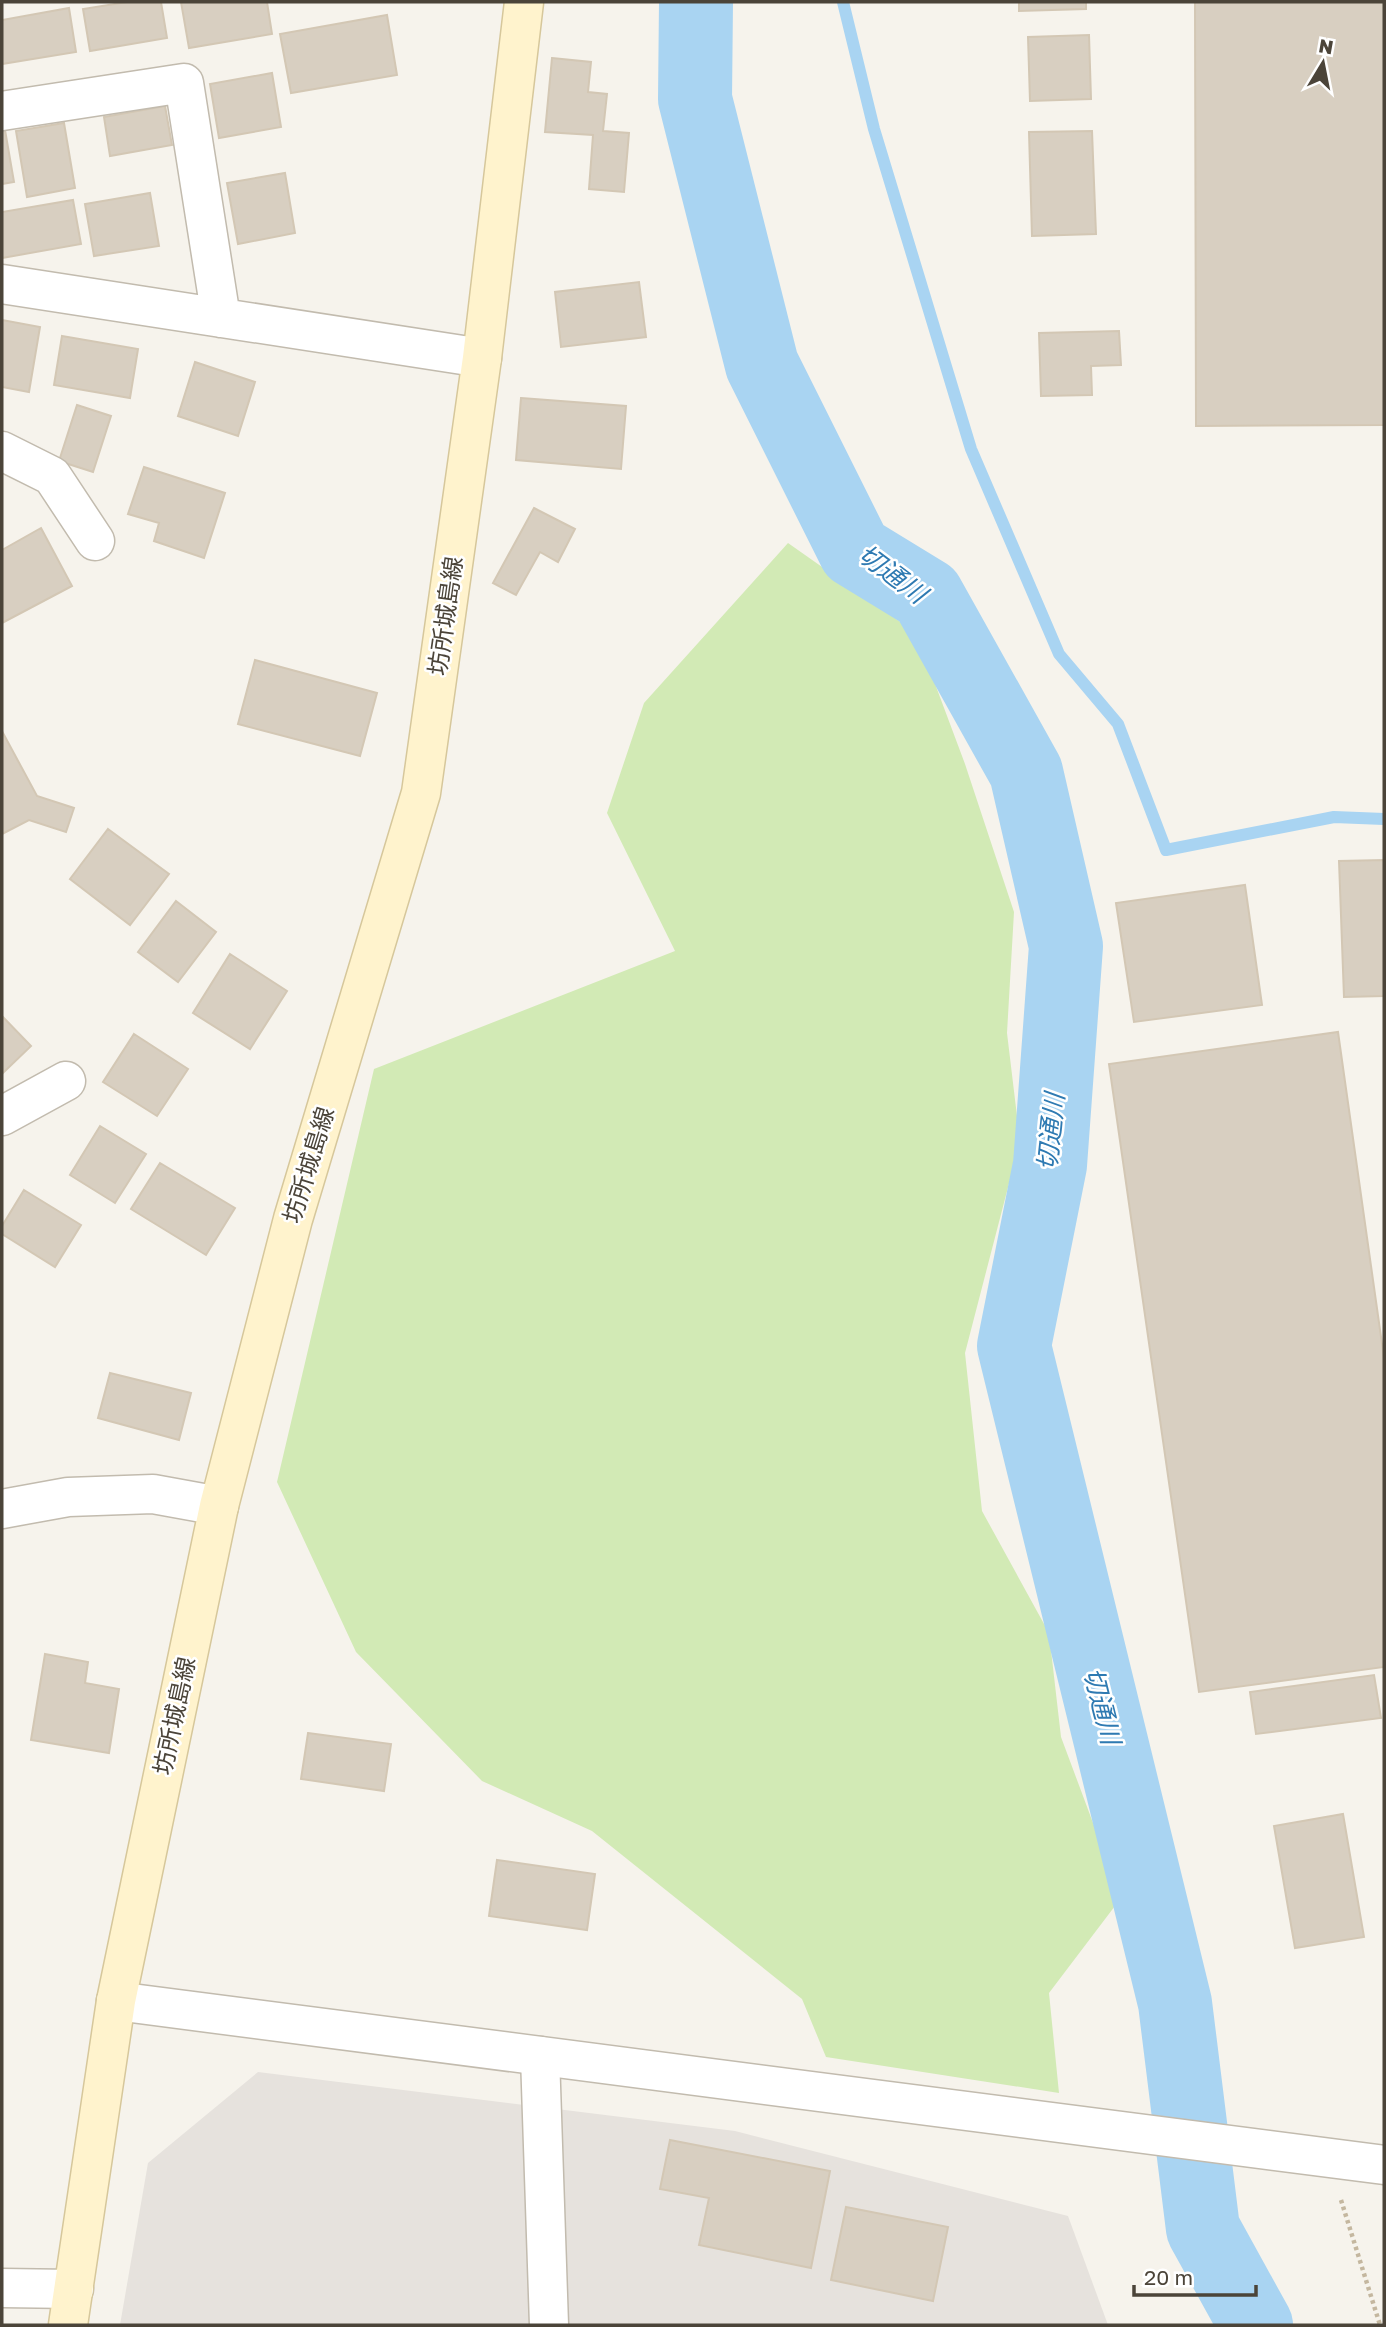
<svg xmlns="http://www.w3.org/2000/svg" width="1386" height="2327" font-family="'Golos Text','Noto Sans JP',sans-serif">
<rect width="100%" height="100%" fill="#f6f3ec"/>
<!-- industrial -->
<path fill="#e6e2dd" d="M258,2072L735,2131L1068,2216L1108,2325H120L148,2163Z"/>
<!-- green -->
<path fill="#d2eab5" d="M788,543L916,633L965,764L1014,912L1007,1033L1020,1141L965,1353L982,1511L1049,1633L1061,1737L1121,1898L1049,1993L1059,2093L826,2057L802,1999L592,1831L482,1781L356,1652L277,1482L374,1069L675,951L607,813L644,703Z"/>
<g fill="none" stroke-linecap="round" stroke-linejoin="round">
<!-- stream -->
<path stroke="#a9d4f2" stroke-width="12" d="M843,2L874,129L971,449L1059,654L1118,724L1166,850L1334,817L1384,819"/>
<!-- river -->
<path stroke="#a9d4f2" stroke-width="74" d="M696,2L695,99L762,365L855,551L927,595L1026,772L1066,946L1050,1165L1014,1346L1175,2003L1203,2229L1256,2325"/>
</g>
<!-- building -->
<path fill="#d8cfc1" stroke="#d3c7b4" stroke-width="2" d="M127,2H161L167,38L90,51L83,9Z
M181,2H267L272,34L189,48Z
M1019,2H1086V9L1019,11Z
M1195,2H1384V425L1196,426Z
M69,8L76,52L2,64V20Z
M387,15L397,75L291,93L280,34Z
M1089,35L1091,99L1030,101L1028,37Z
M552,58L591,62L588,92L607,94L603,131L629,133L624,192L589,189L593,135L545,132Z
M272,73L281,127L219,138L210,84Z
M165,106L172,145L110,156L104,117Z
M64,123L75,188L27,197L16,131Z
M5,130L14,182L2,184V131Z
M1092,131L1096,234L1032,236L1029,132Z
M285,173L295,233L238,244L227,183Z
M150,193L159,246L94,256L85,204Z
M73,200L81,244L2,258V212Z
M639,282L646,337L561,347L555,292Z
M2,320L40,327L29,392L2,387Z
M1119,331L1121,365L1091,366L1092,395L1041,396L1039,333Z
M62,336L138,349L130,398L54,385Z
M195,362L255,382L238,436L178,416Z
M521,398L626,406L621,469L516,460Z
M77,405L111,416L93,472L59,461Z
M144,467L225,493L204,558L154,541L159,523L128,514Z
M534,508L575,529L558,562L540,552L516,595L493,583Z
M41,528L72,586L2,623V550Z
M255,660L377,693L360,756L238,724Z
M3,733L37,796L74,808L66,832L29,820L2,834V734Z
M108,829L169,874L130,925L70,879Z
M1384,860V996L1344,997L1339,861Z
M1245,885L1262,1005L1134,1022L1116,903Z
M176,901L216,932L178,982L138,952Z
M230,954L287,991L250,1049L193,1013Z
M2,1016L31,1046L2,1074Z
M1338,1032L1384,1358V1667L1199,1692L1109,1064Z
M134,1034L188,1069L157,1116L103,1082Z
M100,1126L146,1154L115,1203L70,1175Z
M160,1163L235,1208L206,1255L131,1209Z
M24,1190L81,1225L55,1267L2,1234V1226Z
M110,1373L191,1393L179,1440L98,1418Z
M45,1654L88,1662L85,1683L119,1689L109,1753L31,1740Z
M1374,1675L1381,1718L1256,1734L1250,1692Z
M308,1733L391,1744L384,1791L301,1779Z
M1343,1814L1364,1937L1295,1948L1274,1826Z
M497,1860L595,1874L587,1930L489,1916Z
M670,2140L830,2171L811,2268L699,2245L709,2198L660,2189Z
M846,2207L948,2227L933,2301L831,2280Z"/>
<g fill="none" stroke-linecap="round" stroke-linejoin="round">
<defs>
<path id="minor" d="M2,111L184,83L221,318
M2,284L482,358
M2,451L52,476L95,541
M2,1116L66,1081
M2,1509L68,1497L153,1494L219,1506
M540,2056L549,2325
M2,2288L74,2289"/>
<path id="tertiary" d="M116,2001L1384,2165"/>
<path id="secondary" d="M68,2325L116,2001L219,1506L293,1219L421,793L482,358L524,2"/>
</defs>
<!-- minor casing -->
<use href="#minor" stroke="#c2bbae" stroke-width="41"/>
<!-- tertiary casing -->
<use href="#tertiary" stroke="#c2bbae" stroke-width="41"/>
<!-- secondary casing -->
<use href="#secondary" stroke="#d6c79b" stroke-width="41"/>
<!-- path -->
<path stroke="#c4b79f" stroke-width="4.5" stroke-dasharray="3.5 3.5" stroke-linecap="butt" d="M1341,2200L1380,2325"/>
<!-- minor -->
<use href="#minor" stroke="#fff" stroke-width="38"/>
<!-- tertiary -->
<use href="#tertiary" stroke="#fff" stroke-width="38"/>
<!-- secondary -->
<use href="#secondary" stroke="#fff3cd" stroke-width="38"/>
</g>
<g text-anchor="middle" stroke-width="5" stroke-linejoin="round" paint-order="stroke">
<!-- street labels -->
<g font-size="24" fill="#4b4439" stroke="#fff">
<text transform="translate(446 616) rotate(-82)" y="8">坊所城島線</text>
<text transform="translate(309 1165) rotate(-73)" y="8">坊所城島線</text>
<text transform="translate(175 1716) rotate(-78)" y="8">坊所城島線</text>
</g>
<!-- water labels -->
<g font-size="26" font-style="italic" fill="#2e7ab2" stroke="#fff">
<text transform="translate(892 574) rotate(37)" y="9">切通川</text>
<text transform="translate(1051 1132) rotate(-84)" y="9">切通川</text>
<text transform="translate(1102 1706) rotate(76)" y="9">切通川</text>
</g>
</g>
<!-- border -->
<rect width="1386" height="2327" fill="none" stroke="#4b4439" stroke-width="7"/>
<!-- north arrow -->
<g transform="translate(1323 63) rotate(10)" stroke="#ffffff" stroke-width="5" paint-order="stroke">
<path d="M0-5L12 26L0 18L-12 26Z" fill="#4b4439"/>
<text y="-10" font-size="19" font-weight="bold" text-anchor="middle" fill="#4b4439">N</text>
</g>
<!-- scale -->
<path d="M1134 2285v10h122v-10" fill="none" stroke="#4b4439" stroke-width="3.5"/>
<text x="1144" y="2285" font-size="21" fill="#4b4439" stroke="#ffffff" stroke-width="5" paint-order="stroke">20 m</text>
</svg>
